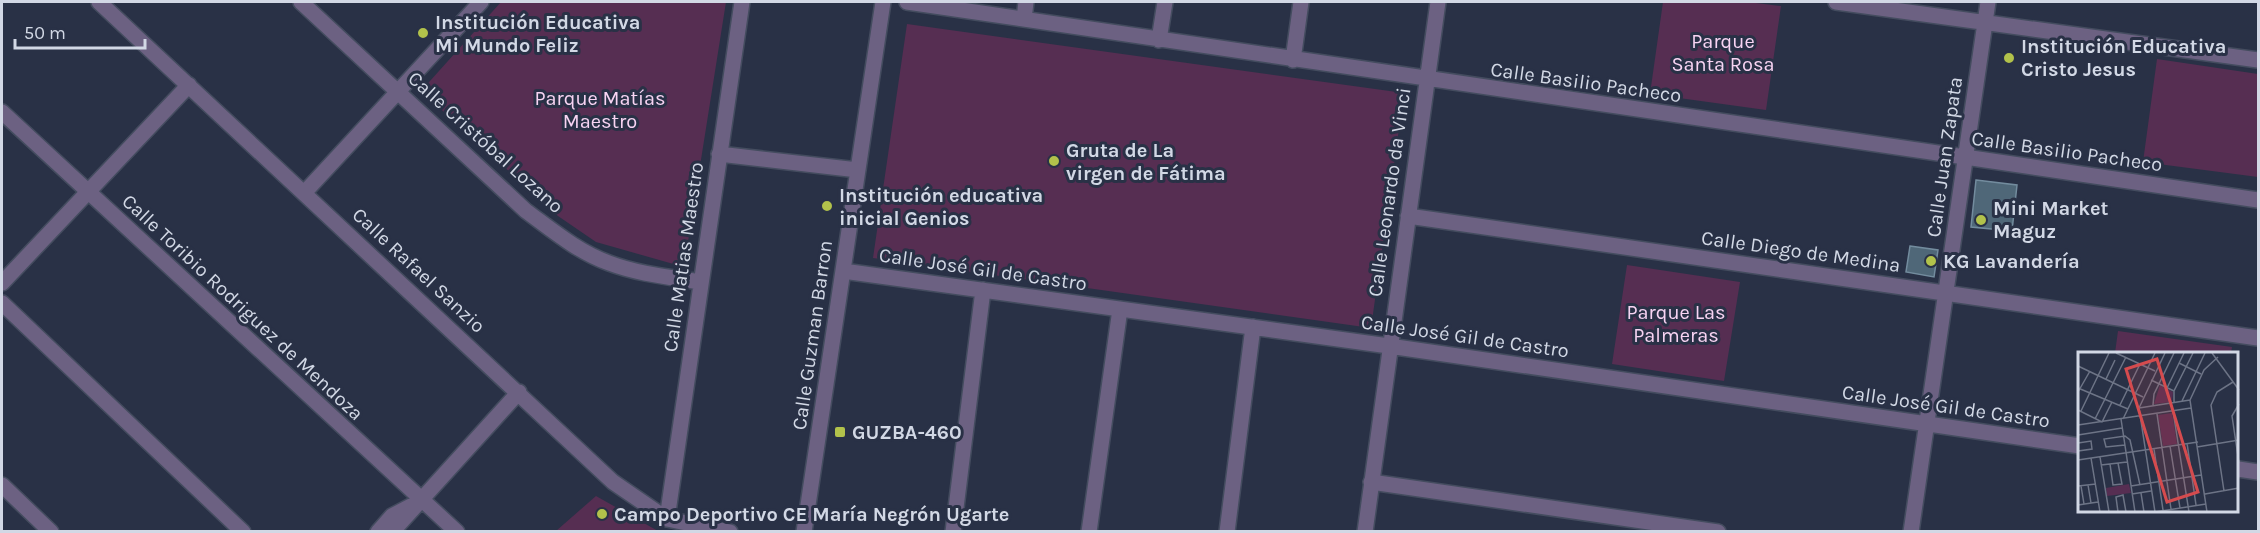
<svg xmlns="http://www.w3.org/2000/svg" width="2260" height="533" font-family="Karla,sans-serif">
<rect width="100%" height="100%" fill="#293146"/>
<!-- green -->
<path fill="#562e52" d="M501,2H726L684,267L596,242L558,216L421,91Z
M1663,2H1748L1781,6L1766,110L1650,94Z
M907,24L1404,93L1371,328L873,258Z
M2157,59L2258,74V177L2143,162Z
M1627,265L1740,282L1724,381L1612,364Z
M2118,331L2232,347L2231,353H2115Z
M596,496L658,531H556Z"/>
<!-- building -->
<path fill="#4f6778" stroke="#738c9e" stroke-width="1.5" d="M1976,180L2017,185L2012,231L1971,227Z
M1910,246L1938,250L1934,277L1906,272Z"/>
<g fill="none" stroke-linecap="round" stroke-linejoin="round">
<defs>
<path id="street" d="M99,2L613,482L667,519L730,532
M301,2L526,211C552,230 578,252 609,263C638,274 669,277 700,282
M907,2L2258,200
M1836,2L2258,60
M1024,19L1026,2
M1159,40L1165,2
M1293,60L1301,2
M2,112L457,532
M719,154L858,170
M305,192L481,2
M1408,216L2258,338
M843,271L1389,346L2080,446
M2,283L189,85
M2,303L243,532
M2238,469L2258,472
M1371,482L1718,532
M2,485L51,532
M667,519L742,2
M378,532L392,516L411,506
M392,532L519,392
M804,532L883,2
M953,532L983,290
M1089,532L1120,309
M1227,532L1253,327
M1365,532L1438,2
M1911,532L1988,2"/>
</defs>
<!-- street casing -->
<use href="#street" stroke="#444c5f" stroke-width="18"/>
<!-- street -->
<use href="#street" stroke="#6c6182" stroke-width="15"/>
</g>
<!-- markers -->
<g fill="#b2c24b" stroke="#293146" stroke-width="2">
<circle cx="423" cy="33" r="6"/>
<circle cx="2009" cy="58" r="6"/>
<circle cx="1054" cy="161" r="6"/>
<circle cx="827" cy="206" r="6"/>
<circle cx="1981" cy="220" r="6"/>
<circle cx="1931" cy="261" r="6"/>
<rect x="834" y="426" width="12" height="12" rx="3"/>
<circle cx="602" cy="514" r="6"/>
</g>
<g text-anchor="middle" stroke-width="6" stroke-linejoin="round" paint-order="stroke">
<!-- poi labels -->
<g font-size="20" font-weight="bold" fill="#d2d8e5" stroke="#293146" text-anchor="start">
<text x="435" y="29">Institución Educativa<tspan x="435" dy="23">Mi Mundo Feliz</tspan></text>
<text x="2021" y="53">Institución Educativa<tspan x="2021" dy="23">Cristo Jesus</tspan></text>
<text x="1066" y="157">Gruta de La<tspan x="1066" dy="23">virgen de Fátima</tspan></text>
<text x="839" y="202">Institución educativa<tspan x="839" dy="23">inicial Genios</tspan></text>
<text x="1993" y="215">Mini Market<tspan x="1993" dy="23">Maguz</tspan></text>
<text x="1943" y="268">KG Lavandería</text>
<text x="852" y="439">GUZBA-460</text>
<text x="614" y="521">Campo Deportivo CE María Negrón Ugarte</text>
</g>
<!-- park labels -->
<g font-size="20" fill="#f8d4f3" stroke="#293146">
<text x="1723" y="48">Parque<tspan x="1723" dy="23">Santa Rosa</tspan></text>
<text x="600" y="105">Parque Matías<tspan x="600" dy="23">Maestro</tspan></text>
<text x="1676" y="319">Parque Las<tspan x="1676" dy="23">Palmeras</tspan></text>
</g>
<!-- street labels -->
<g font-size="20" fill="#d2d8e5" stroke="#293146">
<text transform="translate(1586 82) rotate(8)" y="7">Calle Basilio Pacheco</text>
<text transform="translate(486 142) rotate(42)" y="7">Calle Cristóbal Lozano</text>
<text transform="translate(2067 151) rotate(8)" y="7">Calle Basilio Pacheco</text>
<text transform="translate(1944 157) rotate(-82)" y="7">Calle Juan Zapata</text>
<text transform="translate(1389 192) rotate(-82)" y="7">Calle Leonardo da Vinci</text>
<text transform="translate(1801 251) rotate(8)" y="7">Calle Diego de Medina</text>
<text transform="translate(683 257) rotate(-82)" y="7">Calle Matias Maestro</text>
<text transform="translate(983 269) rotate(8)" y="7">Calle José Gil de Castro</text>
<text transform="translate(419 270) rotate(43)" y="7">Calle Rafael Sanzio</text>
<text transform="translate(243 307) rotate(43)" y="7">Calle Toribio Rodriguez de Mendoza</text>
<text transform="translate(812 335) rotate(-82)" y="7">Calle Guzman Barron</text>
<text transform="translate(1465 336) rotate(8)" y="7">Calle José Gil de Castro</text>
<text transform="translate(1946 406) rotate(8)" y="7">Calle José Gil de Castro</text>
</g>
</g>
<!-- overview -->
<g transform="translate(2078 352)">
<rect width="160" height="160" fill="#293146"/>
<path d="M82,33L95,40L94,50L76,52ZM94,61L99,92L85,94L80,63ZM51,132L53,141L29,144L28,136Z" fill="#562e52"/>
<path fill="none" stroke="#6d7486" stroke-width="1.5" d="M38,1L77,19M134,1L161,38M101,11L123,22M0,14L65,45M28,27L37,8M73,28L96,39M0,36L50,57M89,36L106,1M0,40L12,19M104,49L127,1M96,50V39L115,1M161,52L154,64L161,111M42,53L62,12M75,53L76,42L96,1M61,56L112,48M0,58L24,70L34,50M3,59L31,1M95,59L111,160M79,62L93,157M17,67L48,5M43,67L57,160M45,67L77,1M0,73L113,56M0,83L44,76M0,91L13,89L14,97L0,99M109,91L118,153M47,93L28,95L26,87L47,84L52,88L62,133M92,94L102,156M119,95L161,88M76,97L85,158M22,105L31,160M13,106L22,160M0,108L120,90M32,112L35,133L44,132L40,111M23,113L49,110M10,133L13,151M0,134L18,132M3,134L6,152M53,134L123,123M146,139L133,53L139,40L155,30M63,141L66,160M54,142L73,139M127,142L161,136M0,153L20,150M40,160L38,145L45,143L48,160M77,160L61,56L87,1M77,160L128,152M129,160L112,48L126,18L140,5"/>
<path fill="#d54b4e" fill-opacity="0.15" stroke="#d54b4e" stroke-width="3" d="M79,7L120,140L89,150L48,17Z"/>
<rect width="160" height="160" fill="none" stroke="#d2d8e5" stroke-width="3"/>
</g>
<!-- border -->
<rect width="2260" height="533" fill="none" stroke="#d2d8e5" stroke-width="6"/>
<!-- scale -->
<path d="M15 39v9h130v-9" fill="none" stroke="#d2d8e5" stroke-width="3"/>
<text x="24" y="39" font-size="18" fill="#d2d8e5" stroke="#293146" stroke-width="4.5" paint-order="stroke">50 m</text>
</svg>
